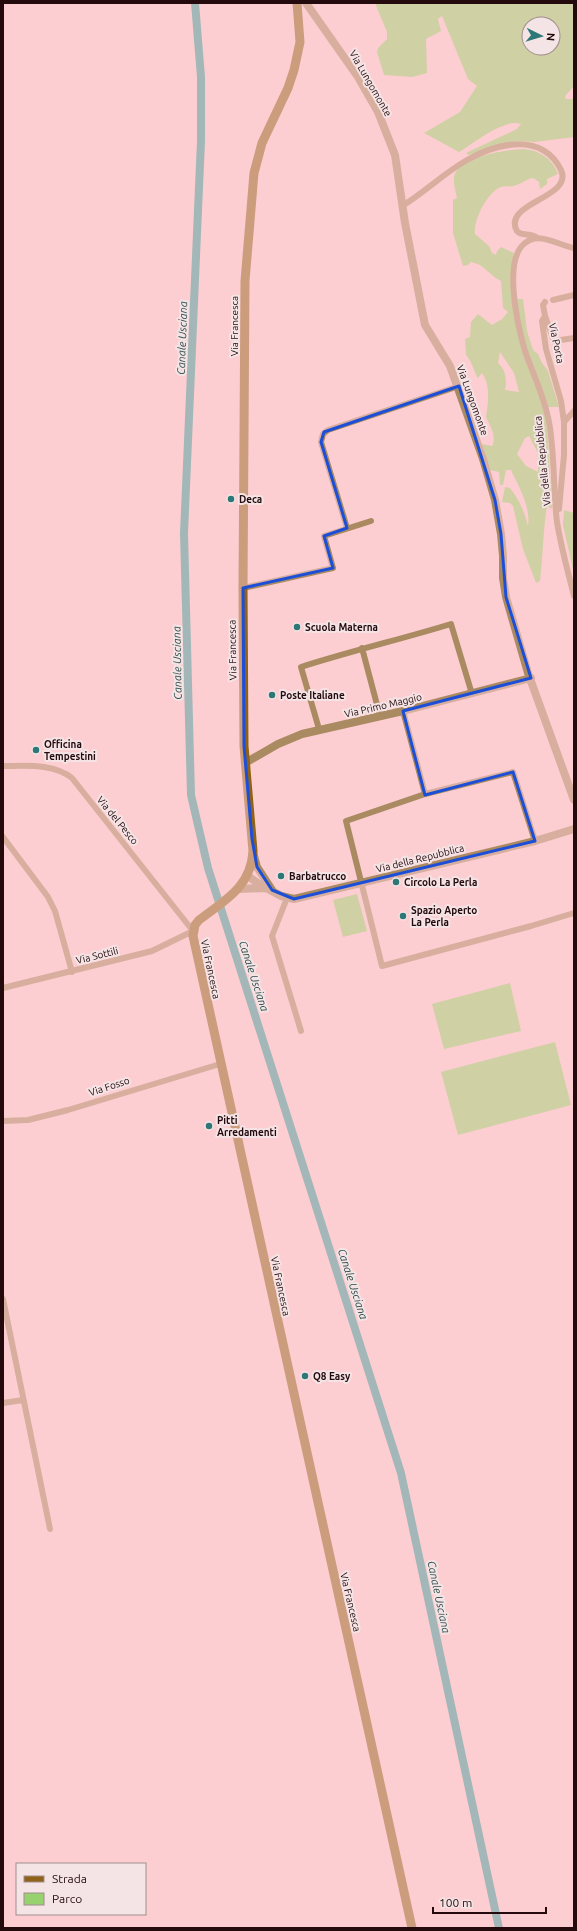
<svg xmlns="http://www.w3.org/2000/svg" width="577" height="1931" font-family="Ubuntu,sans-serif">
<rect width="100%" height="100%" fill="#fdced1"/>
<!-- green -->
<path fill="#97d26e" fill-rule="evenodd" d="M375,3H574V86L565,96L566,99H574V137L534,142L521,141L506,143L469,155L466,153L517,129L521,124C504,118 474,143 459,152L424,133L460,112L477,86L468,79L442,16L438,19L441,31L426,39L427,73L412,77L384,75L377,52L378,48L387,39V32ZM529,24H553V48H529Z
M523,149C539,150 552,158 558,174L547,179V184L540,189L539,182L533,178C526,179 523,183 516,185C511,188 505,185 501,187C487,192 473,221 475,234L489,246L492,253L496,255L497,251L501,247L514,253L511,270L512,299H523L527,331L533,350L538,354L542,363L548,371L559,407H544L548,438L552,509L547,506C543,531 543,556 540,581L536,583L523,549L513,506L510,503L502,502L505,487L510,488C520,501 524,511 528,526C531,507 519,487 511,470H506L503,485H500L499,472L490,470L482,444L492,446C497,436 490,426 486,417C488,403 491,386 482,373L478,378C473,370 472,361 466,355L465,339L470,337L471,322L478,314L492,325L502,319L508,312L503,308L501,281C490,276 484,264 471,262L468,265L463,266L453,233V200L457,198C456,192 453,183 454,177C458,156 507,150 523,149ZM500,352L514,373L519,392L505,390C507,380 506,370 498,363ZM529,436L538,453V472L526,466L517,454L525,438Z
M564,510L574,513V574L563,525Z
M357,894L367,931L343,937L333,900Z
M510,983L521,1031L444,1049L432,1004Z
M555,1042L571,1105L458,1135L441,1072Z"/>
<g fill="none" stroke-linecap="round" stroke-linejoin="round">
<!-- canal -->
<path stroke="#379c9a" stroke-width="8" d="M195,3L201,77V141L184,533L191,795L208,868L401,1473L499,1928"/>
<!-- minor -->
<path stroke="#aa8a61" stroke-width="6" d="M402,206C425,192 444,173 467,160C497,143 542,132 561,170C574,198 501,203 517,231C522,237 529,232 536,237
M574,248C556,245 536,228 521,247C504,268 519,338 529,362C537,383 545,400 549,422C555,455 553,489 557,522C561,547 568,572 574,596
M553,300L574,295
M545,302L543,305L545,316L542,321L546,349L561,401L564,422V455L559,509
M545,316L554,341L574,338
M564,422L574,411
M347,528L321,442L323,434L328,430L459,386
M243,588L333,568L324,536L371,521
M362,648L380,716
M403,711L425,794
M319,729L301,667C351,651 402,639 451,624L472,694
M3,766C26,766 53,763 72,778L193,931L152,951L3,988
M3,837L48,897L55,911L72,972
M535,841L513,772L425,794L346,821L382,966L531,926L574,913
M287,898L272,936L301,1031
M3,1121L28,1120L68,1110L220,1064
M3,1299L50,1529
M3,1403L23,1400"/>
<!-- tertiary -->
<path stroke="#aa8a61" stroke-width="8" d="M306,3L358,77L378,112L395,155L405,223L425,325L450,366L483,459L495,500L501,534L503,556V578L506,597L528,673L574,800
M245,763L278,744L302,734L403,711L531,678
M253,852L257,867L272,890
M248,876L263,887
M239,889L266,888L281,896L294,899L535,841L574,829"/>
<!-- secondary -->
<path stroke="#906218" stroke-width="9" d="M297,3L300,42L294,70L288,88L262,143L254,173L245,281L243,588L244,746L253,851C251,887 225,900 199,920L195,925L193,936L412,1928"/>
</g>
<!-- marked area -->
<path d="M0 0H577V1931H0ZM459,386L495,500L501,534L506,597L531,678L403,711L425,795L513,772L535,841L294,899L272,890L257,867L252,839L244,746L243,588L333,568L324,536L347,528L321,442L324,432Z" fill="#fdced1" fill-opacity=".55" fill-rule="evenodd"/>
<path fill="none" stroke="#1d4ed8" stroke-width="3" stroke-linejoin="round" d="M459,386L495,500L501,534L506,597L531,678L403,711L425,795L513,772L535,841L294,899L272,890L257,867L252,839L244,746L243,588L333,568L324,536L347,528L321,442L324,432Z"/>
<!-- markers -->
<g fill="#2d7776" stroke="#f4e4e5" stroke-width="1.5">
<circle cx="231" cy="499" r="4"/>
<circle cx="297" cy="627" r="4"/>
<circle cx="272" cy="695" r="4"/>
<circle cx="36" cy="750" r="4"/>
<circle cx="281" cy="876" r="4"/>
<circle cx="396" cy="882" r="4"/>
<circle cx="403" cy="916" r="4"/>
<circle cx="209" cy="1126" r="4"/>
<circle cx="305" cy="1376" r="4"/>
</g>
<g text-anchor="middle" stroke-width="4" stroke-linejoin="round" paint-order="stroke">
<!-- street labels -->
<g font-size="10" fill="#240a0d" stroke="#f4e4e5">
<text transform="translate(371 83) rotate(60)" y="4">Via Lungomonte</text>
<text transform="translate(234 326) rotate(-90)" y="4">Via Francesca</text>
<text transform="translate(557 343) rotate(78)" y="4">Via Porta</text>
<text transform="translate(473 400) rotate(70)" y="4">Via Lungomonte</text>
<text transform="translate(542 461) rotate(-96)" y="4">Via della Repubblica</text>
<text transform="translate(232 650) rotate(-91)" y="4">Via Francesca</text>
<text transform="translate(383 705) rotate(-13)" y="4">Via Primo Maggio</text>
<text transform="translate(118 820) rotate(51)" y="4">Via del Pesco</text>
<text transform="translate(420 858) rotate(-14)" y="4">Via della Repubblica</text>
<text transform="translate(97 955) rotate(-14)" y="4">Via Sottili</text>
<text transform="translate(211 969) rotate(78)" y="4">Via Francesca</text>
<text transform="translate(109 1086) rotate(-18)" y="4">Via Fosso</text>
<text transform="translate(281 1286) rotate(78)" y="4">Via Francesca</text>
<text transform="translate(351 1602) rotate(77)" y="4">Via Francesca</text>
</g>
<!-- poi labels -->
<g font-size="10" font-weight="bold" fill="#240a0d" stroke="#f4e4e5" text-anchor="start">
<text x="239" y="503">Deca</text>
<text x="305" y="631">Scuola Materna</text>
<text x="280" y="699">Poste Italiane</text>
<text x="44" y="748">Officina<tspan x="44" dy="12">Tempestini</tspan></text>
<text x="289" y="880">Barbatrucco</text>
<text x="404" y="886">Circolo La Perla</text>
<text x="411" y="914">Spazio Aperto<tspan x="411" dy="12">La Perla</tspan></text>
<text x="217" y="1124">Pitti<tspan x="217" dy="12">Arredamenti</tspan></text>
<text x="313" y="1380">Q8 Easy</text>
</g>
<!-- water labels -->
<g font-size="11" font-style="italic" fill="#2f4e4d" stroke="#f4e4e5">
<text transform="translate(182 338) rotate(-88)" y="4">Canale Usciana</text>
<text transform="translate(177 663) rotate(-91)" y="4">Canale Usciana</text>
<text transform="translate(254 976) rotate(72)" y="4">Canale Usciana</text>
<text transform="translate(353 1284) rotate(72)" y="4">Canale Usciana</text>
<text transform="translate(439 1597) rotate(78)" y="4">Canale Usciana</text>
</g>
</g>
<!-- border -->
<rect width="577" height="1931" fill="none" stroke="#240a0d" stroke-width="8"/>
<!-- legend -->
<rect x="16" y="1863" width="130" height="52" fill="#f4e4e5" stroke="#a18d8f"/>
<rect x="24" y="1876" width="20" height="6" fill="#906218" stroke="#a18d8f"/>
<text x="52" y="1883" font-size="12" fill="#240a0d">Strada</text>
<rect x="24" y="1893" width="20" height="12" fill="#97d26e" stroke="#a18d8f"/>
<text x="52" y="1903" font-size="12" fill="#240a0d">Parco</text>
<!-- north arrow -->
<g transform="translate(541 36) rotate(95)"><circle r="19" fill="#f4e4e5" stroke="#a18d8f"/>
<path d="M0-3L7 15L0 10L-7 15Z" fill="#2d7776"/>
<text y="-6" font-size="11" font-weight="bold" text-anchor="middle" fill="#240a0d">N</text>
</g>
<!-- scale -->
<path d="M433 1907v6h113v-6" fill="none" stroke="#240a0d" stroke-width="2"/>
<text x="439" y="1907" font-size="12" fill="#240a0d" stroke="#f4e4e5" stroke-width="3" paint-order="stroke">100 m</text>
</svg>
